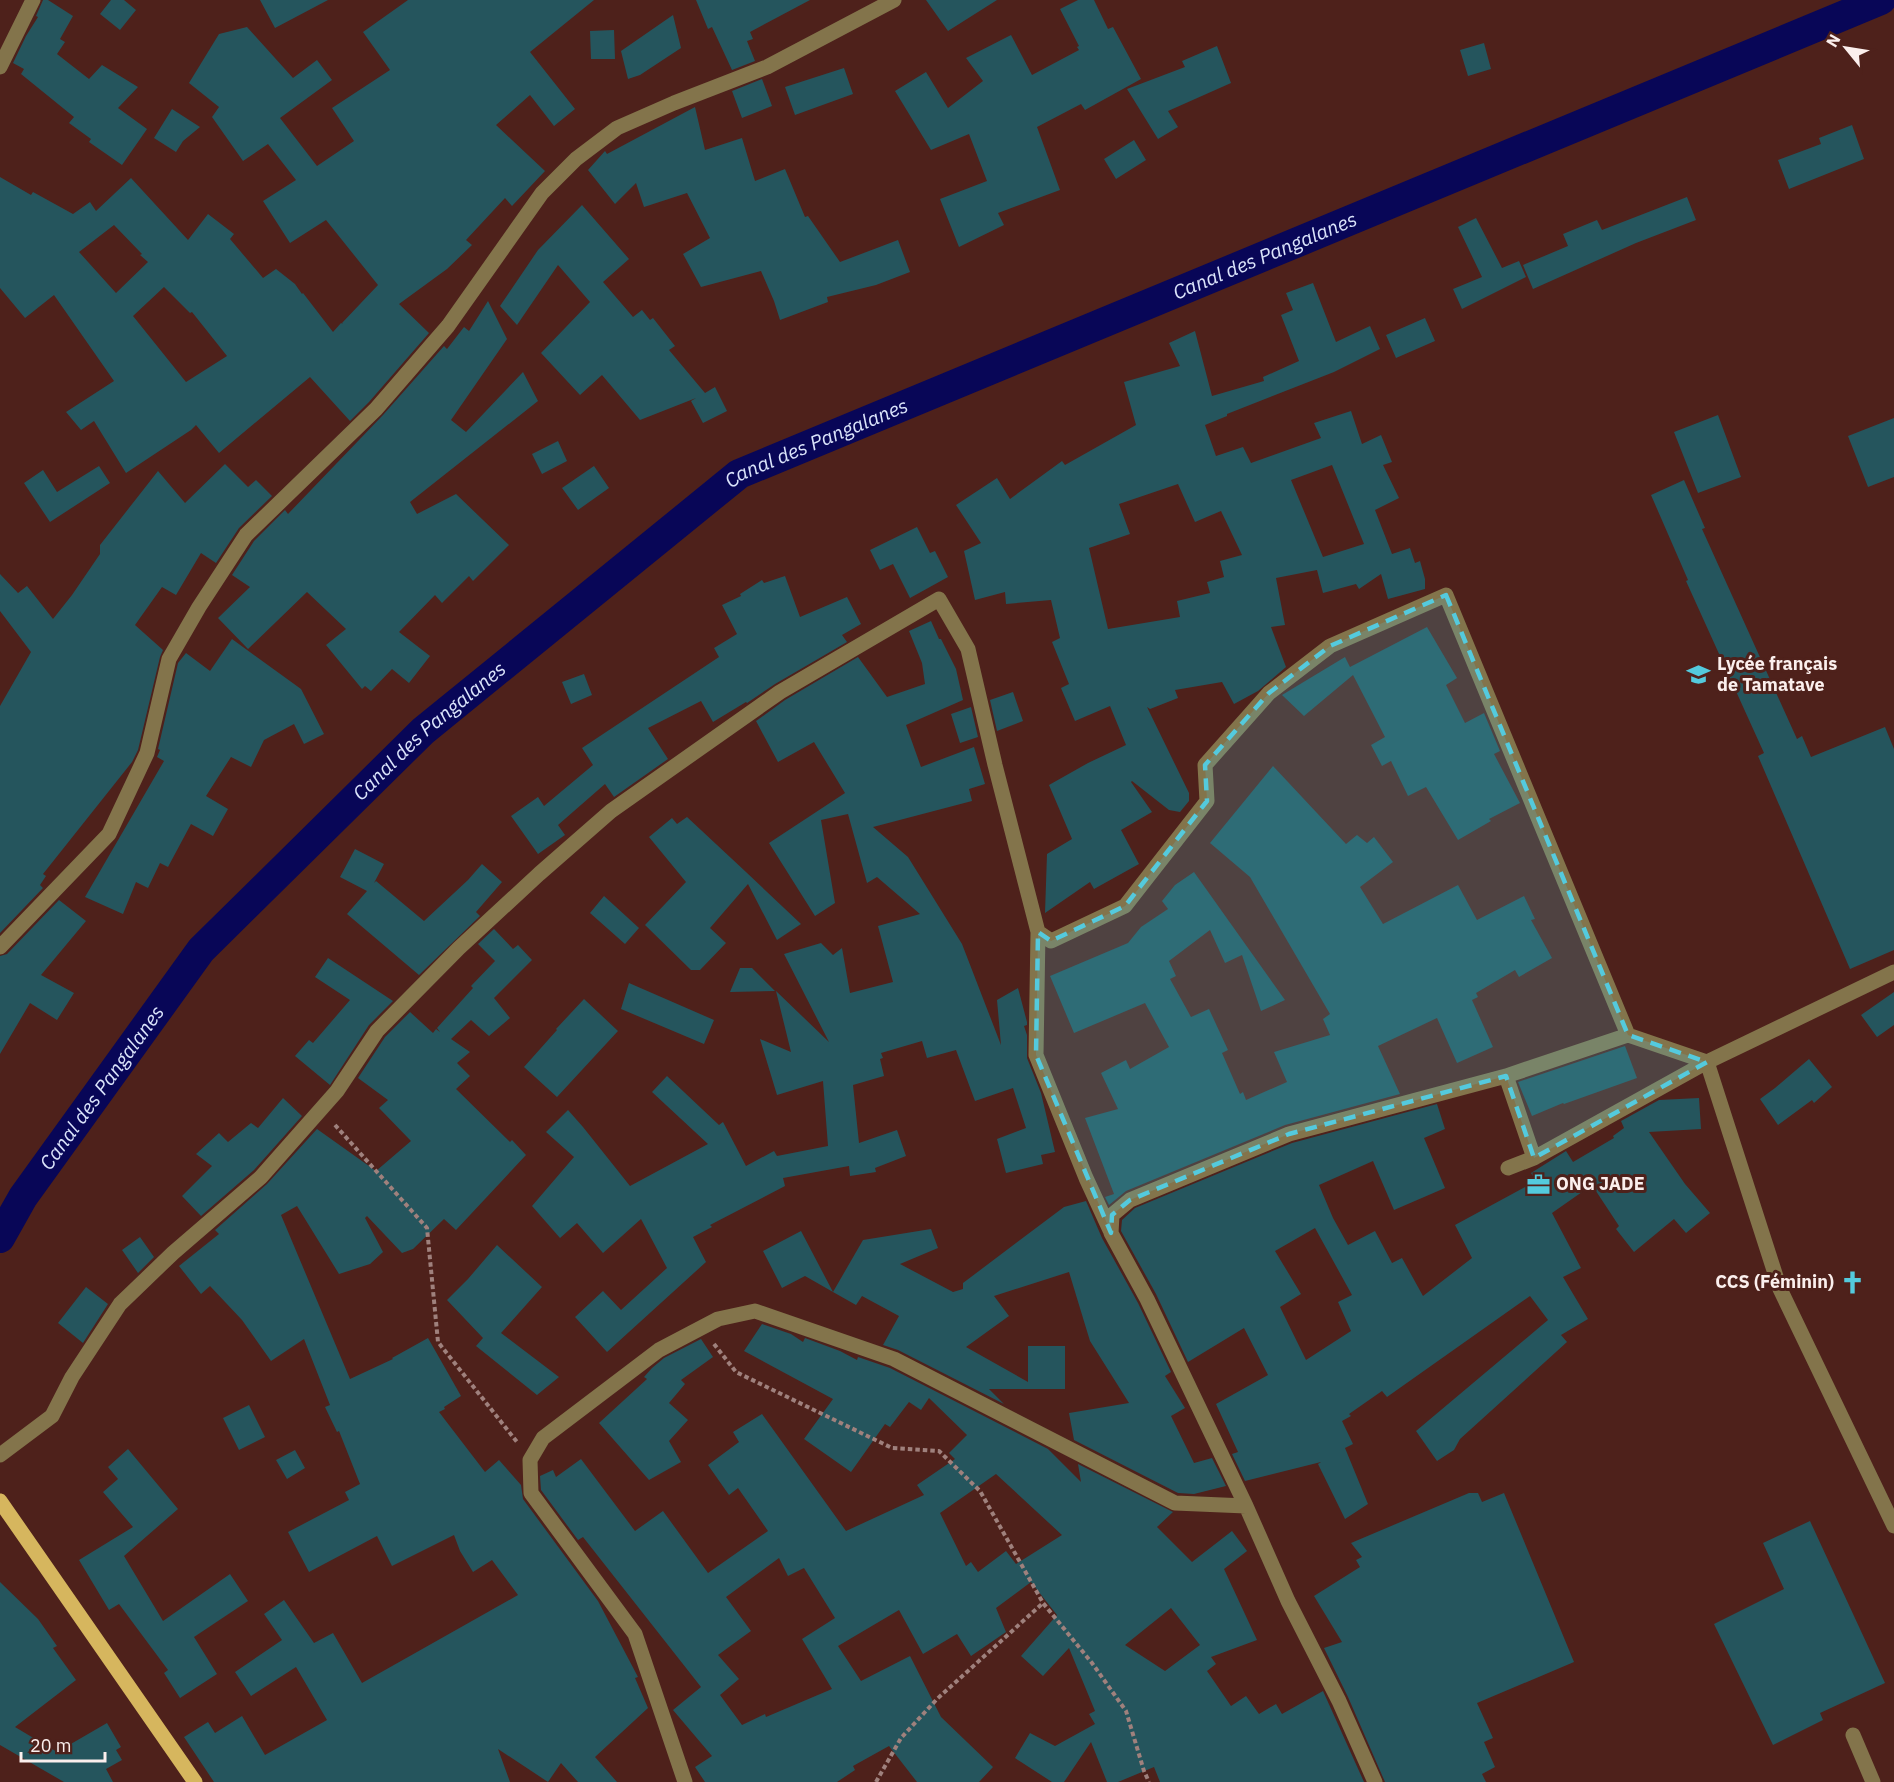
<svg xmlns="http://www.w3.org/2000/svg" width="1894" height="1782" font-family="'IBM Plex Sans',sans-serif">
<rect width="100%" height="100%" fill="#4e211b"/>
<g fill="none" stroke-linecap="round" stroke-linejoin="round">
<!-- canal -->
<path stroke="#080657" stroke-width="30" id="s1" d="M0,1238L23,1197L201,950L423,731L739,474L1881,0"/>
</g>
<!-- building -->
<path fill="#25555d" fill-rule="evenodd" d="M43,0H48L73,16L60,39L65,42L57,54L89,79L102,65L138,87L118,108L147,129L122,165L89,142L91,139L69,123L74,117L21,74L24,69L13,63L26,36L38,17L36,16Z
M111,0H124L136,10L120,30L100,14Z
M260,0H328L275,28Z
M408,0H594L530,52L575,109L554,126L530,95L496,125L545,171L512,206L505,198L466,240L472,245L447,269L399,304L429,333L369,402L350,421L310,377L219,453L196,425L191,430L126,473L94,421L81,430L66,412L114,381L54,295L25,318L0,288V177L31,195L33,192L73,214L90,202L96,211L131,178L188,240L208,214L234,234L230,239L263,278L276,269L295,284L302,294L303,293L333,332L341,323L343,324L342,323L378,285L326,220L290,243L263,201L296,180L268,144L243,161L212,117L219,107L189,83L219,34L247,27L293,78L317,60L332,80L280,118L317,166L354,141L332,108L390,70L363,32ZM114,225L142,254L140,255L148,262L116,293L79,252ZM164,287L190,313L192,312L227,356L186,382L133,316Z
M696,0H810L750,32L753,39L747,41L755,61L732,70L712,27L708,29Z
M926,0H997L948,31Z
M1078,0H1094L1108,29L1113,27L1141,79L1085,110L1081,104L1037,127L1060,190L998,213L1004,225L959,247L940,199L987,181L969,134L931,150L895,91L926,72L948,108L983,81L966,58L1011,35L1032,75L1079,50L1077,47L1079,46L1060,9Z
M673,15L681,48L640,75L628,79L621,51Z
M614,30L615,59H591L590,31Z
M1484,43L1491,69L1468,76L1460,50Z
M1217,46L1231,83L1168,111L1178,127L1158,139L1127,89L1185,67L1182,61Z
M844,68L853,94L795,115L785,87Z
M762,79L772,106L742,118L732,91Z
M695,107L705,150L742,138L755,181L785,169L805,217L808,216L840,262L898,240L910,272L876,285L827,297L828,302L780,320L774,301L761,271L701,287L683,254L710,238L687,193L644,207L636,183L615,204L588,170L605,151L607,154Z
M172,109L200,127L183,141L176,152L154,138Z
M1852,125L1864,159L1789,189L1778,160L1821,144L1819,138Z
M1134,140L1146,160L1116,179L1104,159Z
M1687,197L1696,220L1636,243L1533,289L1523,265L1568,246L1563,234L1597,220L1602,230Z
M582,205L629,259L603,282L633,317L642,310L650,320L653,318L675,346L669,350L705,393L715,387L727,411L703,423L691,401L696,398L640,420L602,375L580,395L541,353L590,302L558,265L517,325L500,306L538,250Z
M1476,218L1502,268L1519,261L1526,277L1462,309L1453,289L1482,277L1458,227Z
M1313,283L1336,342L1370,326L1380,349L1334,372L1227,414V416L1205,425L1216,456L1243,447L1251,463L1321,438L1314,423L1351,411L1362,444L1381,435L1392,462L1383,465L1399,498L1375,510L1392,554L1410,548L1415,563L1420,561L1425,579V589L1388,599L1381,574L1359,589L1356,584L1323,593L1317,570L1276,578L1285,625L1271,627L1286,667L1258,691L1234,704L1222,682L1175,690L1178,698L1150,709L1147,707L1189,793V801L1180,812L1169,810L1132,781L1131,782L1152,812L1121,830L1139,864L1094,889L1090,882L1045,913L1047,854L1072,839L1049,785L1088,763L1126,745L1110,706L1075,721L1061,688L1069,684L1052,642L1060,638L1051,600L1006,604L1005,592L975,600L964,551L981,543L956,505L997,478L1010,499L1062,461L1065,465L1136,425L1124,382L1180,366L1169,343L1195,331L1212,396L1264,381L1263,377L1299,361L1281,315L1293,310L1286,293ZM1332,465L1364,544L1323,557L1291,480ZM1178,484L1195,522L1221,511L1242,555L1220,561L1224,577L1207,582L1210,593L1177,601L1180,617L1108,629L1089,548L1130,534L1119,504Z
M488,301L507,339L451,420L466,432L523,372L538,401L410,502L417,514L456,494L509,545L473,581L469,576L442,603L435,595L399,632L430,656L409,683L392,669L371,691L365,686L362,689L326,645L346,629L307,592L248,649L218,618L250,587L232,575L254,541L285,510L288,514L383,415L444,346L447,349L464,327L469,331Z
M1425,318L1435,341L1396,358L1386,335Z
M1718,415L1741,477L1698,493L1674,432Z
M1894,418V477L1868,487L1848,436Z
M558,441L567,461L542,474L532,454Z
M225,464L248,487L256,480L272,496L239,528L216,563L201,553L176,595L162,587L135,625L163,650L160,657L138,750L132,762L43,874L46,876L40,885L43,888L0,933V706L31,652L0,611V574L18,593L27,586L53,619L72,595L100,554V545L158,471L185,503Z
M99,466L110,483L50,522L24,483L43,470L57,492Z
M594,466L609,488L578,510L562,488Z
M1684,480L1705,528L1702,529L1797,739L1802,736L1811,757L1885,727L1894,749V950L1850,969L1758,756L1764,753L1686,581L1688,580L1651,495Z
M917,527L930,553L935,551L948,577L910,598L893,564L880,570L870,550Z
M785,576L800,617L847,597L861,624L842,635L847,642L775,684L747,703L746,702L713,722L701,701L648,728L668,759L614,797L605,784L558,825L565,835L538,854L511,816L538,797L544,806L593,765L582,748L719,657L714,648L737,634L722,605L741,596L740,594L762,580L764,583Z
M931,621L939,639H941L956,669L963,700L906,725L921,767L974,747L985,784L969,789L972,801L873,827L908,857L962,944L1001,1045L997,1000L1018,988L1027,1022V1025L1024,1026L1027,1035V1058L1041,1093L1055,1152L1041,1155L1043,1164L1006,1173L997,1139L1026,1128L1013,1088L975,1101L956,1050L927,1058L922,1041L881,1053L883,1058L880,1059L884,1076L853,1085L859,1143L897,1130L906,1156L875,1168L876,1172L850,1176L849,1166L783,1178L785,1186L710,1225L712,1227L693,1237L706,1262L607,1352L575,1317L603,1291L621,1310L667,1268L641,1219L603,1253L577,1223L560,1238L532,1206L574,1157L546,1132L568,1110L583,1127L630,1186L708,1144L652,1092L667,1076L719,1125L723,1122L746,1166L774,1151L777,1156L828,1146L823,1081L777,1095L760,1039L791,1052L776,991L829,1042L784,954L821,943L833,955L842,948L850,993L893,982L878,926L920,914L877,877L867,883L848,814L821,820L835,903L815,916L769,843L845,793L814,742L778,762L756,721L785,700L858,657L887,697L925,684L922,663L909,631Z
M1427,627L1457,678L1446,685L1465,723L1484,713L1500,751L1494,754L1520,803L1489,819L1491,821L1458,840L1426,787L1408,796L1391,761L1382,766L1371,745L1385,737L1353,675L1304,716L1282,695L1345,657L1350,667Z
M232,639L301,689L324,734L304,744L294,724L264,740L251,767L231,757L206,796L228,809L213,836L191,824L168,867L160,863L148,888L136,882L123,914L85,897L164,761L157,757L160,750L158,749L178,663L186,653L210,671Z
M584,674L592,695L571,704L562,682Z
M1013,692L1023,721L997,731L990,700Z
M971,707L978,737L960,743L951,714Z
M1273,766L1346,844L1357,835L1367,843L1374,837L1393,862L1360,887L1383,924L1458,885L1477,920L1524,896L1535,919L1531,920L1552,958L1519,977L1515,970L1476,993L1478,997L1472,1000L1493,1047L1457,1063L1437,1018L1378,1046L1400,1094L1285,1125L1126,1191L1109,1205L1105,1197L1114,1194L1085,1118L1118,1109L1101,1073L1126,1060L1130,1069L1169,1047L1145,1003L1074,1033L1050,976L1128,943L1141,927L1168,909L1162,901L1175,885L1194,872L1285,1000L1261,1011L1242,955L1225,963L1210,930L1169,961L1176,976L1170,979L1191,1017L1209,1009L1228,1050L1222,1053L1240,1094L1243,1092L1246,1100L1287,1082L1274,1052L1330,1035L1323,1019L1330,1014L1250,877L1210,843Z
M687,817L746,872L801,924L777,940L748,884L710,928L726,943L700,970H691L645,925L686,882L649,837L672,818L677,824Z
M355,849L384,864L374,883L376,881L424,921L468,880L482,864L502,882L476,912L480,916L419,975L347,914L367,891L340,877Z
M604,896L639,928L625,944L590,913Z
M59,900L86,921L41,975L74,993L57,1020L30,1003L0,1054V956L7,954Z
M494,929L513,949L518,945L532,960L494,998L510,1018L489,1036L471,1020L451,1039L470,1052L457,1063L470,1076L456,1089L510,1142L512,1140L526,1155L456,1230L444,1219L413,1249L402,1253L367,1216L365,1218L383,1252L370,1264L339,1274L297,1206L281,1215L350,1379L393,1359L392,1358L428,1338L461,1396L444,1407L445,1409L439,1412L485,1472L499,1460L521,1485L523,1499L598,1601L638,1677L635,1678L648,1708L595,1757L617,1782H578L561,1763L548,1782L498,1749L510,1782H214L184,1737L208,1722L215,1733L242,1716L265,1755L327,1720L296,1667L251,1696L235,1672L282,1640L264,1614L284,1600L314,1643L333,1633L362,1683L518,1595L492,1560L473,1572L460,1551L454,1535L392,1566L377,1536L309,1572L288,1532L349,1500L345,1492L360,1484L339,1431L337,1432L325,1407L330,1405L304,1339L271,1361L242,1320L210,1286L201,1294L179,1266L219,1234L215,1230L267,1184L317,1129L376,1171L411,1141L379,1108L388,1100L358,1078L385,1037L410,1012L433,1033L436,1029L440,1032L437,1028L473,988L471,986L495,961L478,944Z
M328,958L393,1001L369,1025L330,1085L295,1056L309,1040L313,1043L350,1000L315,977Z
M740,968H752L775,991L730,992Z
M629,983L714,1020L704,1044L621,1009Z
M1894,992V1025L1877,1037L1861,1015Z
M584,999L618,1031L557,1097L524,1067L557,1030L556,1029Z
M1625,1046L1637,1078L1564,1104L1563,1103L1532,1116L1518,1082Z
M1809,1059L1832,1087L1814,1103L1812,1100L1778,1125L1760,1099L1775,1088Z
M283,1098L302,1116L254,1170L201,1216L182,1196L212,1166L196,1154L219,1133L228,1142L251,1123L258,1128Z
M1699,1098L1701,1129L1649,1132L1685,1184L1710,1213L1686,1233L1674,1219L1634,1252L1616,1229L1619,1226L1592,1185L1552,1213L1581,1268L1563,1277L1588,1319L1561,1335L1567,1342L1460,1439L1454,1450L1437,1461L1416,1431L1548,1320L1530,1296L1387,1397L1382,1391L1349,1414L1351,1416L1342,1421L1353,1444L1345,1448L1368,1504L1345,1519L1318,1464L1321,1462L1245,1481L1232,1454L1238,1452L1216,1404L1268,1375L1244,1328L1188,1362L1156,1294L1121,1231L1122,1220L1135,1208L1292,1143L1437,1104L1445,1129L1424,1138L1445,1188L1394,1210L1373,1161L1319,1185L1333,1218L1348,1245L1375,1231L1392,1263L1402,1258L1423,1296L1472,1258L1455,1225L1536,1181L1531,1173L1566,1151L1573,1162L1614,1138L1613,1136L1624,1128L1621,1121L1659,1100ZM1315,1228L1352,1295L1338,1302L1351,1331L1306,1360L1280,1307L1301,1294L1275,1251Z
M1086,1201L1102,1238L1138,1303L1171,1372L1165,1376L1185,1408L1171,1416L1194,1463L1212,1458L1226,1486L1194,1494L1178,1493L1074,1440L1069,1413L1129,1403L1090,1341L1069,1272L994,1296L1009,1316L966,1347L1028,1382V1346H1065V1389H989L1004,1404L898,1350L883,1345L899,1316L862,1296L856,1305L833,1292L863,1240L931,1229L938,1248L900,1264L953,1292L963,1289V1283L1064,1207Z
M801,1231L833,1292L805,1276L782,1288L763,1251Z
M140,1237L154,1257L138,1273L122,1250Z
M497,1245L542,1287L501,1333L559,1377L537,1395L476,1346L483,1338L447,1300L468,1279Z
M86,1287L108,1304L83,1343L58,1323Z
M762,1324L791,1334L803,1342L805,1338L840,1351L857,1360L858,1357L890,1368L1048,1449L1081,1482L1078,1464L1173,1512L1157,1527L1192,1562L1232,1531L1247,1551L1224,1569L1257,1640L1211,1657L1216,1664L1207,1671L1231,1706L1246,1696L1259,1714L1276,1704L1282,1714L1323,1691L1364,1782H1160L1154,1767L1118,1782H1107L1091,1742L1064,1782H1052L1015,1758L1030,1733L1055,1746L1095,1724L1089,1714L1095,1711L1069,1648L1043,1676L1021,1656L1057,1615L1031,1582L996,1608L1006,1632L971,1656L957,1634L923,1654L899,1610L838,1646L861,1681L910,1656L941,1717L993,1767L979,1782H917L889,1746L853,1766L855,1770L837,1782H705L695,1767L712,1756L673,1710L701,1687L583,1537L578,1540L541,1490L540,1476L553,1470L556,1477L581,1459L635,1531L663,1511L708,1573L768,1531L738,1488L729,1495L708,1465L739,1442L733,1432L762,1414L846,1531L924,1495L917,1485L955,1459L949,1453L967,1435L929,1398L921,1410L909,1402L890,1427L885,1424L851,1472L804,1439L833,1399L744,1351ZM996,1474L1062,1535L1016,1564L1006,1551L978,1572L971,1562L966,1566L940,1513ZM779,1558L788,1576L804,1568L835,1618L802,1639L832,1689L766,1717L765,1714L742,1725L720,1695L739,1679L718,1655L751,1631L726,1597ZM1171,1608L1200,1645L1165,1671L1125,1645Z
M701,1339L713,1357L681,1380L685,1384L669,1403L688,1420L669,1441L681,1462L649,1480L599,1423L647,1379L644,1377L652,1368L664,1358Z
M249,1405L265,1437L239,1450L223,1418Z
M128,1449L178,1509L124,1556L163,1621L230,1574L248,1601L194,1637L217,1674L180,1698L164,1673L168,1670L119,1604L109,1610L79,1560L133,1527L103,1492L118,1479L108,1467Z
M295,1450L305,1468L287,1479L276,1460Z
M1469,1493H1478L1482,1502L1504,1493L1574,1662L1477,1703L1493,1738L1484,1742L1495,1767L1482,1774L1486,1782H1385L1348,1697L1324,1648L1342,1642L1314,1596L1360,1567L1356,1560L1362,1557L1351,1543Z
M1810,1521L1885,1683L1820,1713L1823,1720L1773,1745L1714,1624L1784,1589L1763,1543Z
M0,1582L38,1619L57,1646L53,1648L76,1680L15,1727L57,1752L107,1723L121,1747L116,1750L122,1760L106,1769L113,1782H64L0,1745Z"/>
<g fill="none" stroke-linecap="round" stroke-linejoin="round">
<!-- path -->
<path stroke="#9f817d" stroke-width="4" stroke-dasharray="4.5 3" stroke-linecap="butt" d="M335,1125L427,1228L438,1342L517,1442
M714,1344L736,1372L892,1448L939,1451L980,1491L1043,1603L1092,1663L1126,1711L1144,1771L1149,1782
M876,1782L901,1738L937,1699L1043,1603"/>
<!-- minor -->
<path stroke="#83744b" stroke-width="15" d="M0,67L33,0
M1038,932L1036,1055L1086,1178L1110,1230
M0,947L109,834L147,753L169,659L199,607L246,535L376,409L448,326L542,193L576,159L617,128L674,103L767,67L894,0
M1894,972L1707,1062L1780,1289L1894,1526
M1506,1076L1534,1158L1508,1168
M1534,1158L1707,1062
M0,1455L52,1416L72,1377L120,1304L173,1253L261,1177L337,1091L377,1031L459,948L539,874L611,811L780,692L939,599L968,649L995,765L1038,932L1051,941L1125,906L1207,801L1205,765L1269,693L1330,646L1446,595L1628,1035L1707,1062
M1853,1735L1873,1782
M685,1782L635,1634L531,1493L530,1460L543,1438L659,1350L718,1319L755,1311L894,1359L1175,1503L1246,1506
M1375,1782L1339,1701L1288,1601L1246,1506L1147,1299L1111,1233L1112,1215L1130,1200L1289,1134L1506,1076L1628,1035"/>
<!-- major -->
<path stroke="#d6b65e" stroke-width="15" d="M0,1501L195,1782"/>
</g>
<!-- marked area -->
<path fill="#54cadd" fill-opacity="0.2" stroke="#54cadd" stroke-width="4.5" stroke-dasharray="12 8" stroke-linejoin="round" d="M1446,595L1628,1035L1707,1062L1534,1158L1506,1076L1289,1134L1130,1200L1112,1215L1111,1233L1036,1055L1038,932L1051,941L1125,906L1207,801L1205,765L1269,693L1330,646Z"/>
<!-- icons -->
<defs>
<symbol id="school-bare" viewBox="-9 -9 18 18"><path d="M0-5L7-2L0 1L-7-2ZM-4 1L0 2.5L4 1V4Q0 6-4 4Z" fill="#54cadd" stroke="#4e211b" stroke-width="2.5" paint-order="stroke"/></symbol>
<symbol id="office-bare" viewBox="-9 -9 18 18"><path d="M-6-3h4V-5.5h4V-3h4V5H-6ZM-1-4.5V-3h2v-1.5ZM-6 0V1H6V0Z" fill="#54cadd" stroke="#4e211b" stroke-width="2.5" paint-order="stroke"/></symbol>
<symbol id="church-bare" viewBox="-9 -9 18 18"><path d="M-1.2-6h2.4v3.5h3.3v2.4h-3.3V6h-2.4V-.1h-3.3v-2.4h3.3Z" fill="#54cadd" stroke="#4e211b" stroke-width="2.5" paint-order="stroke"/></symbol>
</defs>
<g fill-rule="evenodd">
<use href="#school-bare" x="1682" y="658" width="33" height="33"/>
<use href="#office-bare" x="1522" y="1168" width="33" height="33"/>
<use href="#church-bare" x="1836" y="1266" width="33" height="33"/>
</g>
<g text-anchor="middle" stroke-width="6" stroke-linejoin="round" paint-order="stroke">
<!-- poi labels -->
<g font-size="18" font-weight="bold" fill="#fbefed" stroke="#4e211b" text-anchor="start">
<text x="1717" y="670">Lycée français<tspan x="1717" dy="21">de Tamatave</tspan></text>
<text x="1556" y="1190">ONG JADE</text>
<text x="1834" y="1288" text-anchor="end">CCS (Féminin)</text>
</g>
<!-- water labels -->
<g font-size="20" font-style="italic" fill="#dbe4fb" stroke="#4e211b">
<text dy="7" stroke="none"><textPath href="#s1" startOffset="1640">Canal des Pangalanes</textPath></text>
<text dy="7" stroke="none"><textPath href="#s1" startOffset="1154">Canal des Pangalanes</textPath></text>
<text dy="7" stroke="none"><textPath href="#s1" startOffset="668">Canal des Pangalanes</textPath></text>
<text dy="7" stroke="none"><textPath href="#s1" startOffset="182">Canal des Pangalanes</textPath></text>
</g>
</g>
<!-- north arrow -->
<g transform="translate(1846 48) rotate(300)" stroke="#4e211b" stroke-width="4.5" paint-order="stroke">
<path d="M0-4.5L10 22L0 15L-10 22Z" fill="#fbefed"/>
<text y="-9" font-size="16" font-weight="bold" text-anchor="middle" fill="#fbefed">N</text>
</g>
<!-- scale -->
<path d="M21 1752v9h84v-9" fill="none" stroke="#fbefed" stroke-width="3"/>
<text x="30" y="1752" font-size="18" fill="#fbefed" stroke="#4e211b" stroke-width="4.5" paint-order="stroke">20 m</text>
</svg>
